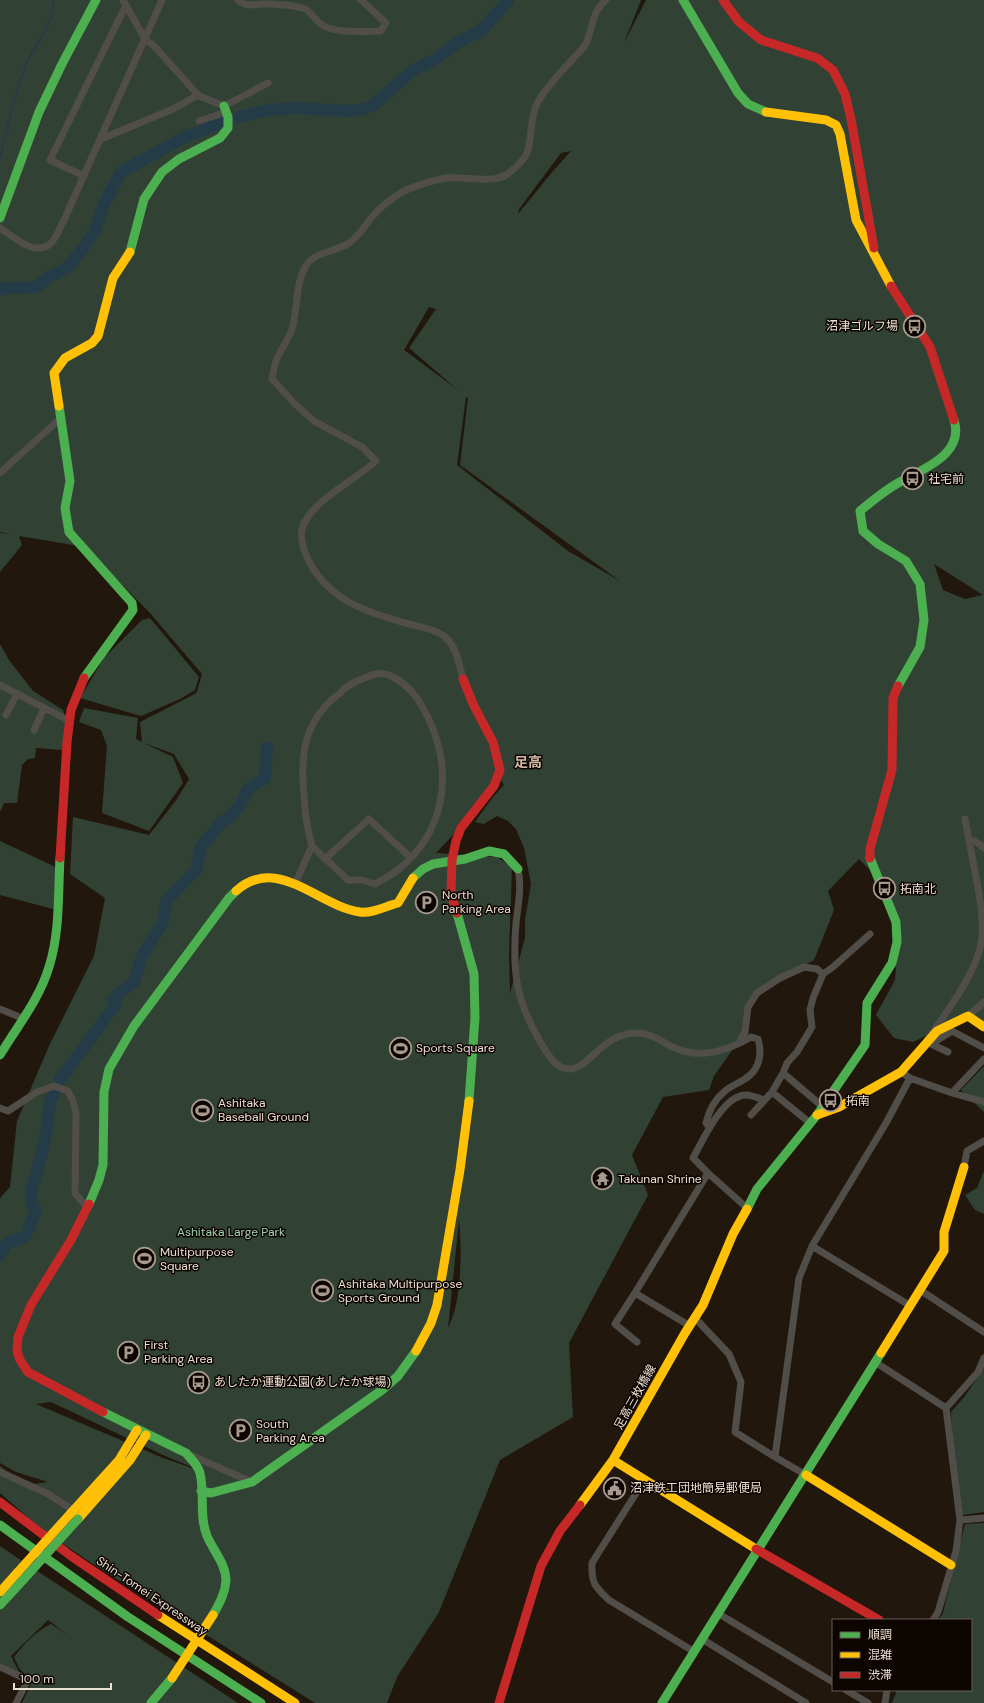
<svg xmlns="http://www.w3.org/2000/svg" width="984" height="1703" font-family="'DM Sans','Noto Sans JP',sans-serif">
<rect width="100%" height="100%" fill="#22170d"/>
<!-- green -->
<path fill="#314234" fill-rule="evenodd" d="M0,0H641L624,43L646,0H984V1026L964,1018L913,1042L894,1038L876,1015L895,980L899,930L885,893L869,869L859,859L828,891L834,910L814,960L760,990L748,1007L745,1032L714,1076L709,1090L663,1097L632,1155L648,1195L569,1343L573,1417L500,1460L439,1612L397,1677L387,1703H315L90,1562L41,1529L0,1493V1466L26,1485L48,1482L16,1472L0,1463V1198L10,1187L17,1121L49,1046L94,956L105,898L70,874L73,817L149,835L177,799L189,779L174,754L144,743L173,757L183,783L149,831L102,813L107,746L101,730L79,722L84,708L138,718L136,739L142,742L140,722L193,695L197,692L202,674L150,613L85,547L19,536L22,545L0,572V533L9,534L0,532ZM571,151L553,171L518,214L519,209L561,153ZM429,307L436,309L409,348L458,390L404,350ZM466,397L468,398L460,465L620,581L568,551L457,465ZM934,564L983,595L965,599L943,590ZM499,777L504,785L493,797L475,822L484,824L497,816L508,821L516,829L524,848L531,884L525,920V938L510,993L509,955L512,867L497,857L436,853L454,834ZM459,1220C462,1250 462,1302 448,1328ZM51,1402L163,1455L209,1474L163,1458L36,1404Z
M150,618L199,677L195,690L180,699L141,716L80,698L104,658L142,620Z
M0,644L9,660L33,691L63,710L67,722L62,750L36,748L35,758L28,759L22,765L17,803H4L0,812Z
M0,841L60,869L57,910L0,895Z
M984,1066V1112L961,1090Z
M984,1171V1214L975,1210L965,1195L977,1188Z
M984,1368V1512L962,1515L952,1438L951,1412L965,1396Z
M984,1523V1703H892L897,1690H971V1620H938L943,1613L965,1524Z
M0,1546L16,1557L238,1703H22L32,1682L19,1668L14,1657C25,1643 36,1631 51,1624L68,1635L48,1620L11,1656L21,1676L0,1667Z"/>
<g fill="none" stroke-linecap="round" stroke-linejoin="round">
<!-- stream -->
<path stroke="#243b48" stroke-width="2" d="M0,157C8,127 14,95 25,67C35,40 54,30 53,0"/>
<!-- river -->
<path stroke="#243b48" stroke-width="12" d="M239,117L267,110L297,108L346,111L361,110L374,105L413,70L433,61L460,41L482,30L508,0
M0,290L5,288L37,287L49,277L67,268L84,247L94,232L104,204L121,172L183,138L223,122
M60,1080L115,1005L114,999L117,995L134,982L142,956L163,922L167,899C178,891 185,879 196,871L201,847L222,821L229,818L239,807L248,789L265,778L267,748
M0,1255L7,1243L25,1237L36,1211L31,1201V1189L37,1172L46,1135L50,1102L56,1089"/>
<!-- street -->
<path stroke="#514d49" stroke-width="7" d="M123,0L145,39L154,46L199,96L224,106L268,83
M238,0C247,8 253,4 263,4C275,4 291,5 303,8C310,10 315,20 321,24C332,34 366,31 381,31L386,23L361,0
M199,121L226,112
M101,139L173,109L198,95
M84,176L50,160L126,5
M0,228C13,236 34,257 50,244C56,239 60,227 64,220L162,0
M0,473L62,417
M463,679C459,663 457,647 444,636C434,629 420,627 409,624C368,613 326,600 307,557C301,543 298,530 308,517C323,495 355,480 376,461L362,447L314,421L296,405L272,379C273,374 274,367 276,361C280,350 288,341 292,329C298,309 295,286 305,267C314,251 336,252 349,243C359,236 364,227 371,218C392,194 410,186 441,179C460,174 493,186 509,173C515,168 524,161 527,153C533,136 529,117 539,100C548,84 570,62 584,47C594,31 589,15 606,0
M0,685L70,721
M6,715L17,694
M34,730L44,708
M965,819L969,840
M984,848L975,841L969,840C974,869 984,908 982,937C979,971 945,1014 926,1042L931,1044L952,1031L984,1048
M325,859L369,819L410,857
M518,869C522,886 518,906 516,923C512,973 516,1001 542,1045C549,1056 556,1069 570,1069C587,1070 604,1032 637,1033C649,1033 660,1040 670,1046C699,1060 725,1052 751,1037L758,1039C762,1052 760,1067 749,1076C742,1082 732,1085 725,1091C715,1099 709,1110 706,1123L709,1127
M295,884L312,846C307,829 305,813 304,795C300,754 304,720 340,693C345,688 351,684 357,681C370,676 379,670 391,676C412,686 422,704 431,724C453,776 444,832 399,869C392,875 383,879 375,884L362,880H348L312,846
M0,1009L22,1018
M968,1016L984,1002
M739,1043L745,1032L748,1007L757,993L780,978L804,967L817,969L823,974
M931,1044L948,1052
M901,1072L910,1078L952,1093L984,1059
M783,1073L822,1106
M772,1092L810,1123
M952,1093L984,1102
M0,1108L8,1111L37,1092L54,1086L68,1091L73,1101L76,1114L75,1193L87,1208
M751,1115L772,1092L783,1073L787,1063L797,1052L812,1027L810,1010L813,998L823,974L833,967L870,934
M964,1167L967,1151L984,1141
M747,1208L708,1173L693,1158C703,1140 723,1095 746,1095C752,1095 758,1098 764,1100
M812,1246L886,1123L910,1078
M920,1290L984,1332
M635,1293L615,1324L637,1342
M695,1318L729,1354L741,1382L735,1432L775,1457
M690,1326L635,1293L708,1173
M875,1362L946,1408L960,1520L956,1551L938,1612L933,1620
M946,1408L978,1372L984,1358
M188,1454L252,1482
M0,1472L48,1494L78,1513
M806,1475L775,1457L799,1278L812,1246L909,1305
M645,1479L592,1563C591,1583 595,1587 609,1600L693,1651
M960,1520L984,1518
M719,1614L833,1682
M702,1639L806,1703
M0,1667L28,1680L16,1703
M846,1690L868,1703
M885,1703L887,1690"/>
<!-- fast -->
<path stroke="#4caf50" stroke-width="9" d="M683,0L738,93L748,104L766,112
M0,218L39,112L62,64L96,0
M130,252L144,199L162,172L179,159L220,138L228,128V117L224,106
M59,406L70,481L65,508L69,532L132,603L133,610L84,678
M898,686L920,647L924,620L920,584L906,561L878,544L863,531L860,511C872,501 884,491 898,483C922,469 965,455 954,420
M413,878L423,869L433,864L465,859L489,851L504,854L518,869
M457,913L474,974L475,1018L469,1101
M0,1055C17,1027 40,998 49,967C60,933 58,894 60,858
M89,1204L99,1180L103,1165L104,1092L109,1069L134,1026L229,898L236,891
M747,1209L757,1189L817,1115L865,1045L867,1003L892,963L897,942L896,922L870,858
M103,1412L186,1453C191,1459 198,1465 200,1473C205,1494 199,1516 207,1536C214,1552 226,1564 226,1581C225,1594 219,1604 213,1615
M201,1491L211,1493L252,1482L382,1390L398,1376L416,1351
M0,1525L128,1617L261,1703
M0,1605L24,1579
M151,1703L172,1678
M662,1703L881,1353"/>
<!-- slow -->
<path stroke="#ffc107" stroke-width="9" d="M766,112L826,120L836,125L840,134L856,220L891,286
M59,406L54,373L65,358L92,343L98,336L113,278L130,252
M236,891C277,854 318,906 360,912C372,914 386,906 398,903L413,878
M817,1115L839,1107L901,1072L937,1031L968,1016L984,1027
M416,1351L431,1323L437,1305L460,1170L469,1101
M881,1353L944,1251V1232L964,1167
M613,1460L756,1549
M806,1475L951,1565
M580,1505L613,1460L685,1333L703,1305L733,1234L747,1209
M71,1513L119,1460L137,1430
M78,1519L130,1460L146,1435
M0,1592L17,1573
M158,1615L295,1703"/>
<!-- jam -->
<path stroke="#c62828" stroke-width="9" d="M723,0L739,22L761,40L817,58L833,70L845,94L851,119L874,248
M891,286L930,347L954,420
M60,858L67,742L71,710L84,678
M870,858V849L892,770L893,698L898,686
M457,913L451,894L452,860L456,841L461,828L494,786L500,770L493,742L474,706L463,679
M89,1204L71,1240L31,1305L18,1337L17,1351L20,1360L28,1372L103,1412
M0,1502L71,1556L158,1615
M756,1549L879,1620
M499,1703L541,1566L560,1531L580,1505"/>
<!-- fast-bridge -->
<path stroke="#4caf50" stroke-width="9" d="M24,1579L78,1519"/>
<!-- slow-bridge -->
<path stroke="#ffc107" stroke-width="9" d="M17,1573L71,1513
M172,1678L213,1615"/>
</g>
<!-- icons -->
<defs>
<symbol id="bus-ring" viewBox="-11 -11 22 22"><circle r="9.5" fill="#0c0501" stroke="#a7998e" stroke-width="1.5"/><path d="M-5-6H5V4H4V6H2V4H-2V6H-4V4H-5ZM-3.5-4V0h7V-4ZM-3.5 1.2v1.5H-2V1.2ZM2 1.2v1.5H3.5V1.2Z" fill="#a7998e"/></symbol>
<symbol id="parking-ring" viewBox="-11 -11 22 22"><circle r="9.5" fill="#0c0501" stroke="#a7998e" stroke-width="1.5"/><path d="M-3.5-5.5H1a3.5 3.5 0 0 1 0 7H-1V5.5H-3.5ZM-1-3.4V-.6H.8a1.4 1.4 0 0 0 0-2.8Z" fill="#a7998e"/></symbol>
<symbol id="stadium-ring" viewBox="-11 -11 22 22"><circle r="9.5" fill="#0c0501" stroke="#a7998e" stroke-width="1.5"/><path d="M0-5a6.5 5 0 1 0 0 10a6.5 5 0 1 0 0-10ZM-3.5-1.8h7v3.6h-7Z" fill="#a7998e"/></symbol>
<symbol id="temple-ring" viewBox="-11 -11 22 22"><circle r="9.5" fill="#0c0501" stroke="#a7998e" stroke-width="1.5"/><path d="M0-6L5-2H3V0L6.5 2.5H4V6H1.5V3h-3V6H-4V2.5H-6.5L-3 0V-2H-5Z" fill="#a7998e"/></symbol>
<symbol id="civic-ring" viewBox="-11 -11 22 22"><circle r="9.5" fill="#0c0501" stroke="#a7998e" stroke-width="1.5"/><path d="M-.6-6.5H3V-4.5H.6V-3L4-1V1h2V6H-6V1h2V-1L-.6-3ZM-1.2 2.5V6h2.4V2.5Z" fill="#a7998e"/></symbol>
</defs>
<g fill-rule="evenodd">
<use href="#bus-ring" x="902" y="314" width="25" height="25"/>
<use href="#bus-ring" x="900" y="466" width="25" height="25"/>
<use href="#bus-ring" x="872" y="876" width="25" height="25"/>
<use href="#parking-ring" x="414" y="890" width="25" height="25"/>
<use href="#stadium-ring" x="388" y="1036" width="25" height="25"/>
<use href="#bus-ring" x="818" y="1088" width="25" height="25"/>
<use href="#stadium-ring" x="190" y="1098" width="25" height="25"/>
<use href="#temple-ring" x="590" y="1166" width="25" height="25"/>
<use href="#stadium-ring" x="132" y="1246" width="25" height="25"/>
<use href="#stadium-ring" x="310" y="1278" width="25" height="25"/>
<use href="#parking-ring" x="116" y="1340" width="25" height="25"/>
<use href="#bus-ring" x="186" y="1370" width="25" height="25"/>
<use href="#parking-ring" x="228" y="1418" width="25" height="25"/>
<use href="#civic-ring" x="602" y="1476" width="25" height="25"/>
</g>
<g text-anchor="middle" stroke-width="3" stroke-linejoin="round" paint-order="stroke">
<!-- poi labels -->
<g font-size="12" fill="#eedfd4" stroke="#0c0501" text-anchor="start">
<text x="898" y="330" text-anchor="end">沼津ゴルフ場</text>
<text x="928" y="483">社宅前</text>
<text x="900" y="893">拓南北</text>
<text x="442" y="899">North<tspan x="442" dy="14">Parking Area</tspan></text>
<text x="416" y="1052">Sports Square</text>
<text x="846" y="1105">拓南</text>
<text x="218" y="1107">Ashitaka<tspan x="218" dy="14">Baseball Ground</tspan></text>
<text x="618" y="1183">Takunan Shrine</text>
<text x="160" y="1256">Multipurpose<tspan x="160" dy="14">Square</tspan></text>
<text x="338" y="1288">Ashitaka Multipurpose<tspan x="338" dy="14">Sports Ground</tspan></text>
<text x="144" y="1349">First<tspan x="144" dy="14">Parking Area</tspan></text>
<text x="214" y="1386">あしたか運動公園(あしたか球場)</text>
<text x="256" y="1428">South<tspan x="256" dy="14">Parking Area</tspan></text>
<text x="630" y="1492">沼津鉄工団地簡易郵便局</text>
</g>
<!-- park labels -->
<g font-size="12" fill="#a3d6b3" stroke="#0c0501">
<text x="231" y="1236">Ashitaka Large Park</text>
</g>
<!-- street labels -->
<g font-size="12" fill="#eedfd4" stroke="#0c0501">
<text transform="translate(635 1397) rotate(-61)" y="4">足高三枚橋線</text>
<text transform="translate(152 1596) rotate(34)" y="4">Shin-Tomei Expressway</text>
</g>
<!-- quarter labels -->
<g font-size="14" font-weight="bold" fill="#d5baa5" stroke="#0c0501">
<text x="528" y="767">足高</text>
</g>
</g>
<!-- legend -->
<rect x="832" y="1619" width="140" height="72" fill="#0c0501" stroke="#665c55"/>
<rect x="840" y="1632" width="20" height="6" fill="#4caf50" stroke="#665c55"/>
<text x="868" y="1639" font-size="12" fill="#eedfd4">順調</text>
<rect x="840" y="1652" width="20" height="6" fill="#ffc107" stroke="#665c55"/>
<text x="868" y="1659" font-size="12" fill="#eedfd4">混雑</text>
<rect x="840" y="1672" width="20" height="6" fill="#c62828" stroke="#665c55"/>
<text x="868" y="1679" font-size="12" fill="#eedfd4">渋滞</text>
<!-- scale -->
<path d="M14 1683v6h97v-6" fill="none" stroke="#eedfd4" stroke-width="2"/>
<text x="20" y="1683" font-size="12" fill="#eedfd4" stroke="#0c0501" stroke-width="3" paint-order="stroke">100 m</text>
</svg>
